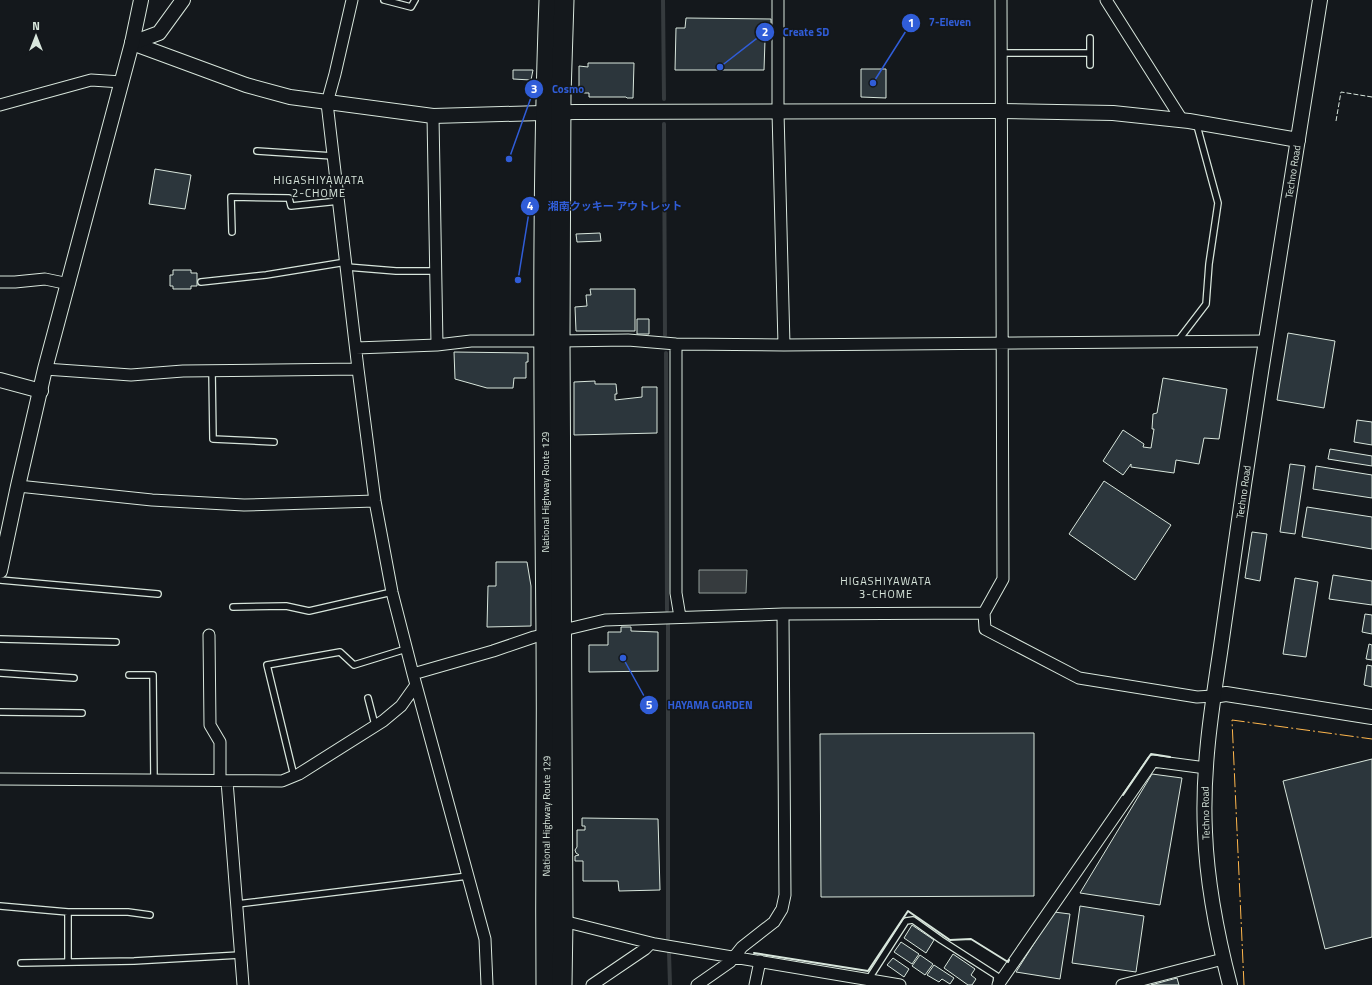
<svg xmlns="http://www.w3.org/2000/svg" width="1372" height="985" font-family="'Titillium Web','Noto Sans JP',sans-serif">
<rect width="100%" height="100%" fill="#14181c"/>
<!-- water -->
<path fill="#363b3e" stroke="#939e99" d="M699,570H747L746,593H699Z"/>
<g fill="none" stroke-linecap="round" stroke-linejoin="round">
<!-- stream -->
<path stroke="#363b3e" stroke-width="4" d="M663,0L664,99
M664,124L665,335
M666,353L667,610
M668,624V938
M669,952L670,985"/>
</g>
<!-- building -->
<path fill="#2c363c" stroke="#d8e6dc" d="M686,18L771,19V40H765L764,70H675L676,28H685Z
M588,63H634L633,98H627L626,97H589V93H582V87H579V66L588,67Z
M861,69H886V98L861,97Z
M513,70H533L531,80L513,79Z
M155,169L191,175L185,209L149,204Z
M600,233L601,241L577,242L576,234Z
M173,270H191V273H197V286H191V289H173V286H170V275H173Z
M590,289H635V331H576L575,307L587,306L586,295H591Z
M637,319H649V334H637Z
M1288,333L1335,341L1324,408L1277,400Z
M454,352L528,353V362H526V378H514L513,388H487L455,379Z
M1163,378L1227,389L1219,439L1204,438L1199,464L1176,460L1174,473L1131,467V464L1123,475L1103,461L1123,430L1144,444L1143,447L1151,448L1154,429H1152L1153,414L1157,413Z
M595,381V384H616L617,394H615V400L642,397V387H657V433L574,435V382Z
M1357,420L1372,422V445L1354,442Z
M1330,449L1372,456V466L1328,459Z
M1290,464L1305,466L1295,534L1280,532Z
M1316,466L1372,475V498L1313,489Z
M1104,481L1171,525L1135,580L1069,534Z
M1307,507L1372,517V549L1302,537Z
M1252,532L1267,534L1260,581L1245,578Z
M496,562H527L531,586V626L487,627L488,586H496Z
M1333,575L1372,581V605L1329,599Z
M1295,578L1318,582L1306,657L1283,654Z
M1365,614L1372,615V634L1362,632Z
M621,627H631V631L658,632V671L589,672V645H608V632H621Z
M1369,644L1372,645V660L1366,659Z
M1367,665L1372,666V687L1364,685Z
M1034,733V896L821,897L820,734Z
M1372,759V937L1325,949L1283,781Z
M1152,774L1182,778L1160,905L1080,893Z
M582,818L658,819L660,890L619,891L618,881H583V861H575V856L579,855L576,853L575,850L577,847V830H585V826H582Z
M1080,906L1144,916L1136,972L1072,963Z
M1054,912L1070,914L1060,979L1016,972Z
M912,925L934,940L926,953L904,938Z
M901,942L919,954L912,964L894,952Z
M953,954L975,969L971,975L976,979L972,985H968L944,968Z
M920,955L933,964L925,975L912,966Z
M893,958L909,969L904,977L887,965Z
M934,965L954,978L950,984L942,979L939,982L927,975Z
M1177,978L1179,985H1151Z"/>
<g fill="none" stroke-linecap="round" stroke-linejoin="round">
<defs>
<path id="service" d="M384,0L411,7L415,0
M1090,38V65
M1001,53H1090
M257,151L333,156
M232,232L231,197L289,198L291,206L339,201
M347,267L396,271H436
M201,282L266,275L346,262
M1177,342L1206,304L1209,264L1218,203L1196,122
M212,371L213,439L274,442
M0,580L158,594
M233,607L286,606L309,611L392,592
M0,639L116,642
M0,673L74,678
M129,675H153L154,780
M368,698L375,725
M0,712L82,713
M294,776L267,665L340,652L354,665L406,649
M237,904L468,876
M0,906L68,912H128L150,915
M68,912V962
M21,963L134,961L240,955
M868,980L906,921L913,920L941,940L997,976L996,985"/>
<path id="minor" d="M352,0L335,74L327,103L358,369L375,501L392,592L413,674L485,939L487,985
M778,0V112L784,345
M1106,0L1182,120
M0,105L91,80L122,82
M433,116L437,345
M0,282H15L45,279L69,284
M560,341L628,340L676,344L784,345L1266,341
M676,344V593L680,617
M356,348L437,345L471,341H543
M45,369L131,375L183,371L358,369
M18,486L152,500L244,505L375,501
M984,613L1003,579L1001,0
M209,635L210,725L220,742V780
M413,674L493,651L534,637L605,620L783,614L984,613L985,629L1079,678L1197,697L1213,696
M0,779L282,781L299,774L383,721L401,706L416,685
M227,781L243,985
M563,921L655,944L900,985
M592,985L645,949L651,943
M697,985L730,962L742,947L774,922L782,909L785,895L783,614
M755,985L760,961
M998,985L1153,761L1206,768
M1122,985L1223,959"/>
<g id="tertiary">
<path d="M132,43L246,85L290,97L433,116L575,112L1001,111L1113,113L1189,121L1298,140"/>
<path d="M132,43L159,33L183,0"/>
<path d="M0,380L41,391"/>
<path d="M0,571L18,486L45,369L132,43L141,0"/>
<path d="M1213,696L1226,694L1372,717"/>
<path id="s1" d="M1230,985C1217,935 1207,884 1205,832C1202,772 1211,712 1220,653C1228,597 1236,541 1244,485C1268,323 1294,161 1320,0"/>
</g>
<g id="trunk">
<path id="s2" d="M546,985C545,868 547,751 546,634C544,422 541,211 549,0"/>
<path d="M562,985L563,921L560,341L561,95L564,0"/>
</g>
</defs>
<!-- service casing -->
<use href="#service" stroke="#d8e6dc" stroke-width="8"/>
<!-- minor casing -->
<use href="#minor" stroke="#d8e6dc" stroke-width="13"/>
<!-- tertiary casing -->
<use href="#tertiary" stroke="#d8e6dc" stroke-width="16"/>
<!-- trunk casing -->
<use href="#trunk" stroke="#d8e6dc" stroke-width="21"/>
<!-- service -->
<use href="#service" stroke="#14181c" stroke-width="5.5"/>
<!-- minor -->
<use href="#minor" stroke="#14181c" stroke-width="11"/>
<!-- tertiary -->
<use href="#tertiary" stroke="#14181c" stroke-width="14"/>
<!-- trunk -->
<use href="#trunk" stroke="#14181c" stroke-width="19"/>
<!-- fence -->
<path stroke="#d8e6dc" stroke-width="1" stroke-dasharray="5 2" stroke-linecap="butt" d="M1336,121L1341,92L1372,97"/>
<!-- wall -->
<path stroke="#d8e6dc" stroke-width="2" d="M1123,795L1151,754L1170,757
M754,953L868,971L908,911L950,940L971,939L1008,962L1009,960"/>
<!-- power -->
<path stroke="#ffb74d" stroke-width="1" stroke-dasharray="14 3 2 3" stroke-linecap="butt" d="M1244,985L1232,720L1372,739"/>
</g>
<g text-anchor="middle" stroke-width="3" stroke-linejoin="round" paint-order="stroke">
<!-- street labels -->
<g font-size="10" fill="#d8e6dc" stroke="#14181c">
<text dy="4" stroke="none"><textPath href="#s1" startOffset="822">Techno Road</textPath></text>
<text transform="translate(545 492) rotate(-90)" y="4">National Highway Route 129</text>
<text dy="4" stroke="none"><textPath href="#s1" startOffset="498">Techno Road</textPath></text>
<text transform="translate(1205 813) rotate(-91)" y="4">Techno Road</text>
<text dy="4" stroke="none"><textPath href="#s2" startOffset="169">National Highway Route 129</textPath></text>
</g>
<!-- neighbourhood labels -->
<g font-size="11" letter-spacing="1" fill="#d8e6dc" stroke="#14181c">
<text x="319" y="184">HIGASHIYAWATA<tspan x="319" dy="13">2-CHOME</tspan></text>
<text x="886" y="585">HIGASHIYAWATA<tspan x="886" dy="13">3-CHOME</tspan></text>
</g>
</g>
<!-- callouts -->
<path fill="none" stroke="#305dd8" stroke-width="1.5" d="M873 83L911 23M720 67L765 32M509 159L534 89M518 280L530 206M623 658L649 705"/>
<g fill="#305dd8" stroke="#14181c" stroke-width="1.5">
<circle cx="873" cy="83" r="4"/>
<circle cx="720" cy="67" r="4"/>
<circle cx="509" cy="159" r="4"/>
<circle cx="518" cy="280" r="4"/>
<circle cx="623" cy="658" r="4"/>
<circle cx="911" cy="23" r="10"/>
<circle cx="765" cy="32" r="10"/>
<circle cx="534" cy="89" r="10"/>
<circle cx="530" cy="206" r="10"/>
<circle cx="649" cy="705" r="10"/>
</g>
<g font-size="12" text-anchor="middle" font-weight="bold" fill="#fff">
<text x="911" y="27">1</text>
<text x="765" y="36">2</text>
<text x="534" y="93">3</text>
<text x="530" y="210">4</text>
<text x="649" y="709">5</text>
</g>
<g font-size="11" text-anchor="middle" font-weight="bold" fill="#305dd8" stroke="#14181c" stroke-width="3" stroke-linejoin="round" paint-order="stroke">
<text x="950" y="26">7-Eleven</text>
<text x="806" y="36">Create SD</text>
<text x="568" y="93">Cosmo</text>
<text x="615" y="210">湘南クッキー アウトレット</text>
<text x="710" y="709">HAYAMA GARDEN</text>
</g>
<!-- north arrow -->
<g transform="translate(36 36)" stroke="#14181c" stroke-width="3" paint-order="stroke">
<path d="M0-3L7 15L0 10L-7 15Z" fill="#d8e6dc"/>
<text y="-6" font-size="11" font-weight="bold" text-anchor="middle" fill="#d8e6dc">N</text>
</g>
</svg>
